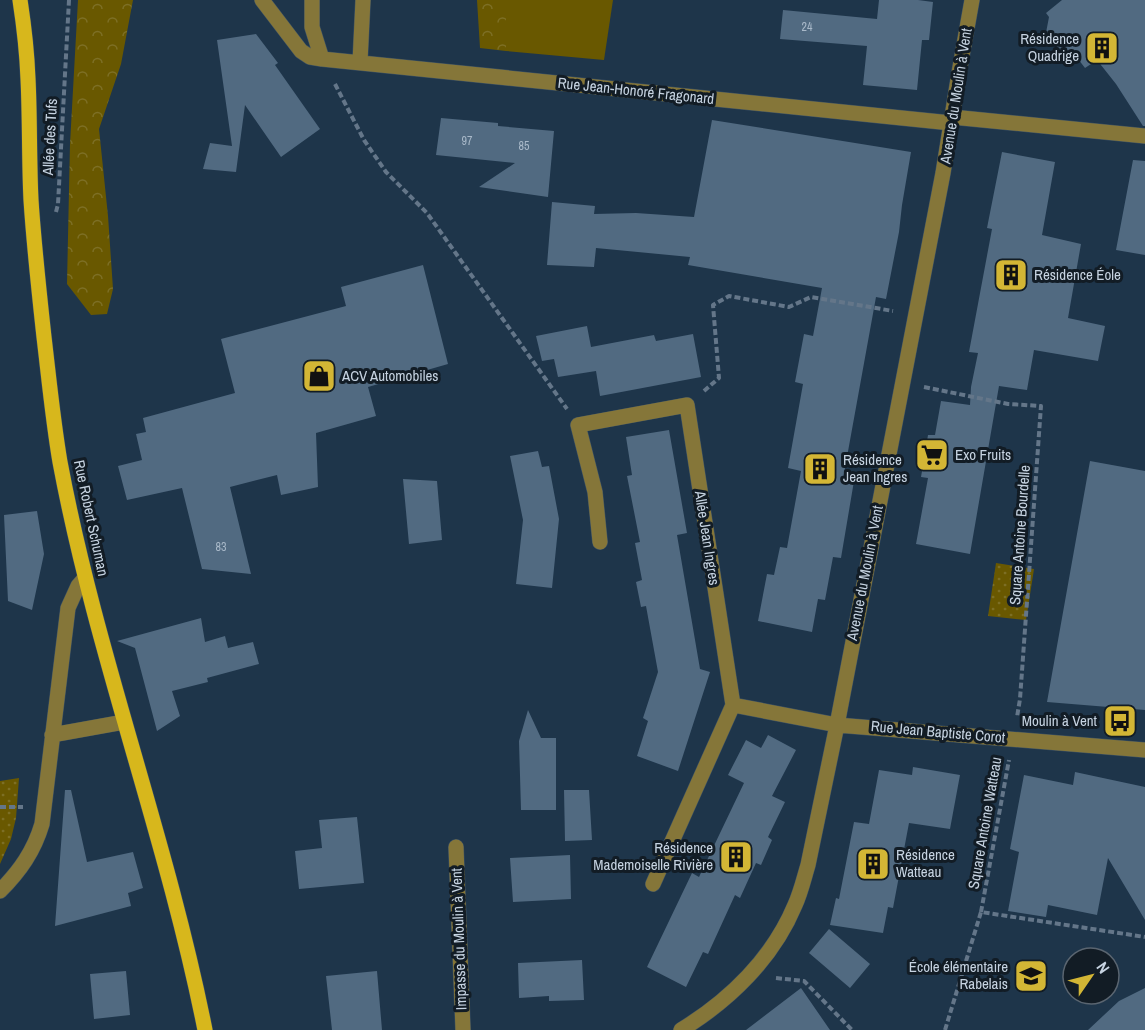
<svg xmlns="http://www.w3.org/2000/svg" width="1145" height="1030" font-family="'Archivo Narrow',sans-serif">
<defs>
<pattern id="forest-crowns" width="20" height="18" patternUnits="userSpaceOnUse" patternTransform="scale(1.5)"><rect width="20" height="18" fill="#695800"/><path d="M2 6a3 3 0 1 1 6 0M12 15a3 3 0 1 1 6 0" fill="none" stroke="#7d6f25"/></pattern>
<pattern id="park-dots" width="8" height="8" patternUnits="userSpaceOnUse" patternTransform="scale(1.5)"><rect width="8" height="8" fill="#695800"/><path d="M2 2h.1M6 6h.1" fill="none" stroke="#7d6f25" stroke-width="1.8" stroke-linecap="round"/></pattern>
</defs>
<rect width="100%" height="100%" fill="#1e354a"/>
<!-- green -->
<path fill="#695800" d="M506,0H613L604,60L506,51Z"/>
<!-- forest -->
<path fill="url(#forest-crowns)" d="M78,0H133L121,64L99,129L108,216L113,289L107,314L91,315L67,284L70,144Z
M477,0H506V51L480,48Z"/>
<!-- park -->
<path fill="url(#park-dots)" d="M996,563L1034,569L1026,620L988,616Z
M19,778L16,818L11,839L0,864V781Z"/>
<!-- building -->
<path fill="#516a81" d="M879,0H918L933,2L929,40H922L917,90L863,85L867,46L780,39L783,10L877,19Z
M1062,0H1145V126H1143L1116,84L1097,60L1085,68L1075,55L1068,59L1052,41L1045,38L1049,17L1046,13Z
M256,34L278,63L275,65L320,129L281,157L245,105L236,172L203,169L210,143L232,146L217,40Z
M441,118L498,123V126L554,131L548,197L479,187L515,163L436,155Z
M712,120L911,152L902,205L899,232L886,299L876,297L843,479L854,481L841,558L833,557L825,600L818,599L812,632L758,621L767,574L774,575L780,547L787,548L801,471L788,468L803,384L795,382L804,334L813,336L822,288L688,265L690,257L596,248L594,267L547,265L552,202L595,206L594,214L636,213L694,217Z
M1002,152L1055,162L1042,235L1081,244L1068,318L1105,326L1098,361L1034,350L1027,390L999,386L970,554L916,544L928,478L921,477L928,435H935L941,401L970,405L971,387L978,353L969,352L992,229L987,228Z
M1133,160L1145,161V255L1116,250Z
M423,265L448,364L368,387L376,416L316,433L318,487L281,495L277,475L230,487L251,574L202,569L182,488L127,500L118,466L142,460L136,434L146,432L143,418L235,393L221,339L346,306L341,287Z
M587,326L591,347L654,335L656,341L693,334L701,377L600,396L596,371L558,377L554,359L542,361L536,336Z
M669,430L687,533L677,535L700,669L710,672L678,771L637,756L648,721L643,718L658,672L646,606L641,607L636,582L642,580L635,543L640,542L627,476L632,475L626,437Z
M538,451L542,467L549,466L559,519L552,588L516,584L523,520L510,456Z
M1090,461L1145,471V710L1047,702Z
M403,479L437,481L442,540L409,544Z
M37,511L44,554L32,610L8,601L4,515Z
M201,618L205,642L225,636L228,648L253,642L259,664L207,678L208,682L172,691L180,716L157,731L135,648L117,641Z
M528,710L541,738H556V810H521L519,741Z
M768,735L796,750L772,796L785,802L768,837L772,840L761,865L756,863L740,898L735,895L708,954L703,952L686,987L647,967L692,873L699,877L744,783L728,775L746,740L761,748Z
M913,767L960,775L950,829L909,823L893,908L888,907L883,933L830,925L836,898L839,899L854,822L869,824L879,770L912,775Z
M1075,772L1145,787V920L1108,858L1097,915L1048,905L1046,917L1008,911L1019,852L1010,849L1024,775L1073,785Z
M65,790H71L87,862L133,852L143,888L128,893L131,906L55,926Z
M564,790H589L592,840L565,841Z
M357,817L364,883L299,889L295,851L322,848L319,820Z
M570,855L571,899L513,902L510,858Z
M829,929L870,964L850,988L809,953Z
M582,960L584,1000L549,1001V996L519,998L518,963Z
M126,971L130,1015L94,1019L90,974Z
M377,971L382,1030H332L326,976Z
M801,988L830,1030H746Z
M1145,988V1030H1088L1119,1001Z"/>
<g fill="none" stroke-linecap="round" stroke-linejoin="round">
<defs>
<path id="minor" d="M262,0L301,51L310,57L322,59L951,123
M312,0V27L322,59
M360,62L363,0
M952,117L1145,136
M600,542L595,492L578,425L687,405L733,705L653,884
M733,705L837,725L1145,750
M52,735L124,722
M456,847L463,1030
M0,891C20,871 34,851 42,824L68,608L78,586L85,578
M681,1030C730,1000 773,958 795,905C801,892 804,878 808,865L837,725L943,173L959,73L972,0"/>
<path id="major" d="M20,0C24,26 27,52 28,79C30,119 29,160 31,200C34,246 39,291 44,337C49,379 53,421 60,462C96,655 167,838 205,1030"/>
</defs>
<!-- minor casing -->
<use href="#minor" stroke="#3c5165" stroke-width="16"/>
<!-- major casing -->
<use href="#major" stroke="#3c5165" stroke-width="16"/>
<!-- path -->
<path stroke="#647689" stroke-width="4" stroke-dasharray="6 3" stroke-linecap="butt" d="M335,84L364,140L386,172L427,213L567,409
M56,212L58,204L69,0
M924,387L1008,404L1041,406L1020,699L1017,717
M704,391L719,378L713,305L729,296L789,307L811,297L893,311
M0,807H23
M981,912L1009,760
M776,978L804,981L852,1030
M945,1030L981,912L1145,937"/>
<!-- minor -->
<use href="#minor" stroke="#857639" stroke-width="15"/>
<!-- major -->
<use href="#major" stroke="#d7b71c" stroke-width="15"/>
</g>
<!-- icons -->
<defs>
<symbol id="building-square" viewBox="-11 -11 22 22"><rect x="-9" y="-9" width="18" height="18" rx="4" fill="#d3b635" stroke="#121c25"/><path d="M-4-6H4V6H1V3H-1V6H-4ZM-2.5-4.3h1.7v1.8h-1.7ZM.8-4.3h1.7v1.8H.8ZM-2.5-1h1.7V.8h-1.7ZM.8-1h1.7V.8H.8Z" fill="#111"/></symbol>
<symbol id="shop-square" viewBox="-11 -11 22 22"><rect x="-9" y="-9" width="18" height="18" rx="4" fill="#d3b635" stroke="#121c25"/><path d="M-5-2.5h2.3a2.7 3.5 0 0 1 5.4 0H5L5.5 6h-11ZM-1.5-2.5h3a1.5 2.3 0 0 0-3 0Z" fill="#111"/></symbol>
<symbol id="supermarket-square" viewBox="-11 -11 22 22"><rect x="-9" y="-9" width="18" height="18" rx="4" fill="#d3b635" stroke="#121c25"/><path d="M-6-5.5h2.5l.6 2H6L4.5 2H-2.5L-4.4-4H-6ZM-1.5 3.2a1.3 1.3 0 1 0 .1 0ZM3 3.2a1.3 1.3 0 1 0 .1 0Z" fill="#111"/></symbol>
<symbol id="bus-square" viewBox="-11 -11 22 22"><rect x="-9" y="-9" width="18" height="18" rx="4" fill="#d3b635" stroke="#121c25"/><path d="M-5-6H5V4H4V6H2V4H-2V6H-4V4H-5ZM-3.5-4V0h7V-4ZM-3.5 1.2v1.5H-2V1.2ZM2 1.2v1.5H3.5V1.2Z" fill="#111"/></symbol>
<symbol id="school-square" viewBox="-11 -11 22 22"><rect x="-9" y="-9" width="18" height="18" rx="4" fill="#d3b635" stroke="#121c25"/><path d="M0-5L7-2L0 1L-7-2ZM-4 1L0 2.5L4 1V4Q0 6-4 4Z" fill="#111"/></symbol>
</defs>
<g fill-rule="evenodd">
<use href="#building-square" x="1083" y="29" width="38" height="38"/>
<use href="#building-square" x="992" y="256" width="38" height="38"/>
<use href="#shop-square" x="300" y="357" width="38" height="38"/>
<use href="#supermarket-square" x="913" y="436" width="38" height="38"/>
<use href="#building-square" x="801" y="450" width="38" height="38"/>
<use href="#bus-square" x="1101" y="702" width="38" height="38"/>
<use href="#building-square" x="717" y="838" width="38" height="38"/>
<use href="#building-square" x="854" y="845" width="38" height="38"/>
<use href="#school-square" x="1012" y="957" width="38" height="38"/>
</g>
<g text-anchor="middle" stroke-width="6" stroke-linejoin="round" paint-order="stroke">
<!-- number labels -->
<g font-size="12" fill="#a9b9c9">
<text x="807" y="31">24</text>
<text x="467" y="145">97</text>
<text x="524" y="150">85</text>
<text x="221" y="551">83</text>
</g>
<!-- poi labels -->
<g font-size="15" fill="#c6d3e1" stroke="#121c25" text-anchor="start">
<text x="1079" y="44" text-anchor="end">Résidence<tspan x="1079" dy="17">Quadrige</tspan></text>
<text x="1034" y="280">Résidence Éole</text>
<text x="342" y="381">ACV Automobiles</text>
<text x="955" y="460">Exo Fruits</text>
<text x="843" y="465">Résidence<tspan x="843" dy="17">Jean Ingres</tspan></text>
<text x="1097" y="726" text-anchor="end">Moulin à Vent</text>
<text x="713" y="853" text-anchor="end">Résidence<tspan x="713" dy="17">Mademoiselle Rivière</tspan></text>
<text x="896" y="860">Résidence<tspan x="896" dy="17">Watteau</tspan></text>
<text x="1008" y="972" text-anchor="end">École élémentaire<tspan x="1008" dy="17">Rabelais</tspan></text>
</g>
<!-- street labels -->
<g font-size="15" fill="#c6d3e1" stroke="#121c25">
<text transform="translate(636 91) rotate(6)" y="5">Rue Jean-Honoré Fragonard</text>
<text transform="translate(956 96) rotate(-81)" y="5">Avenue du Moulin à Vent</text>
<text transform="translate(50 137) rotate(-87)" y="5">Allée des Tufs</text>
<text transform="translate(91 518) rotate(78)" y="5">Rue Robert Schuman</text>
<text transform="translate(1020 535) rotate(-86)" y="5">Square Antoine Bourdelle</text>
<text transform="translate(707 538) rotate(81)" y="5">Allée Jean Ingres</text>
<text transform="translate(865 573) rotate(-79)" y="5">Avenue du Moulin à Vent</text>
<text transform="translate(938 732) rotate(5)" y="5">Rue Jean Baptiste Corot</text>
<text transform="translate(985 823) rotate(-80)" y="5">Square Antoine Watteau</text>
<text transform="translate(459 939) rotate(-92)" y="5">Impasse du Moulin à Vent</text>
</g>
</g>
<!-- north arrow -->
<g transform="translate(1091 976) rotate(55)"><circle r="28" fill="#121c25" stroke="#5a6570" stroke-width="1.5"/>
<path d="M0-4.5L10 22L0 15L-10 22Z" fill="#d3b635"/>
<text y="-9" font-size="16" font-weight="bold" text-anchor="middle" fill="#c6d3e1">N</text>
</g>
</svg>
